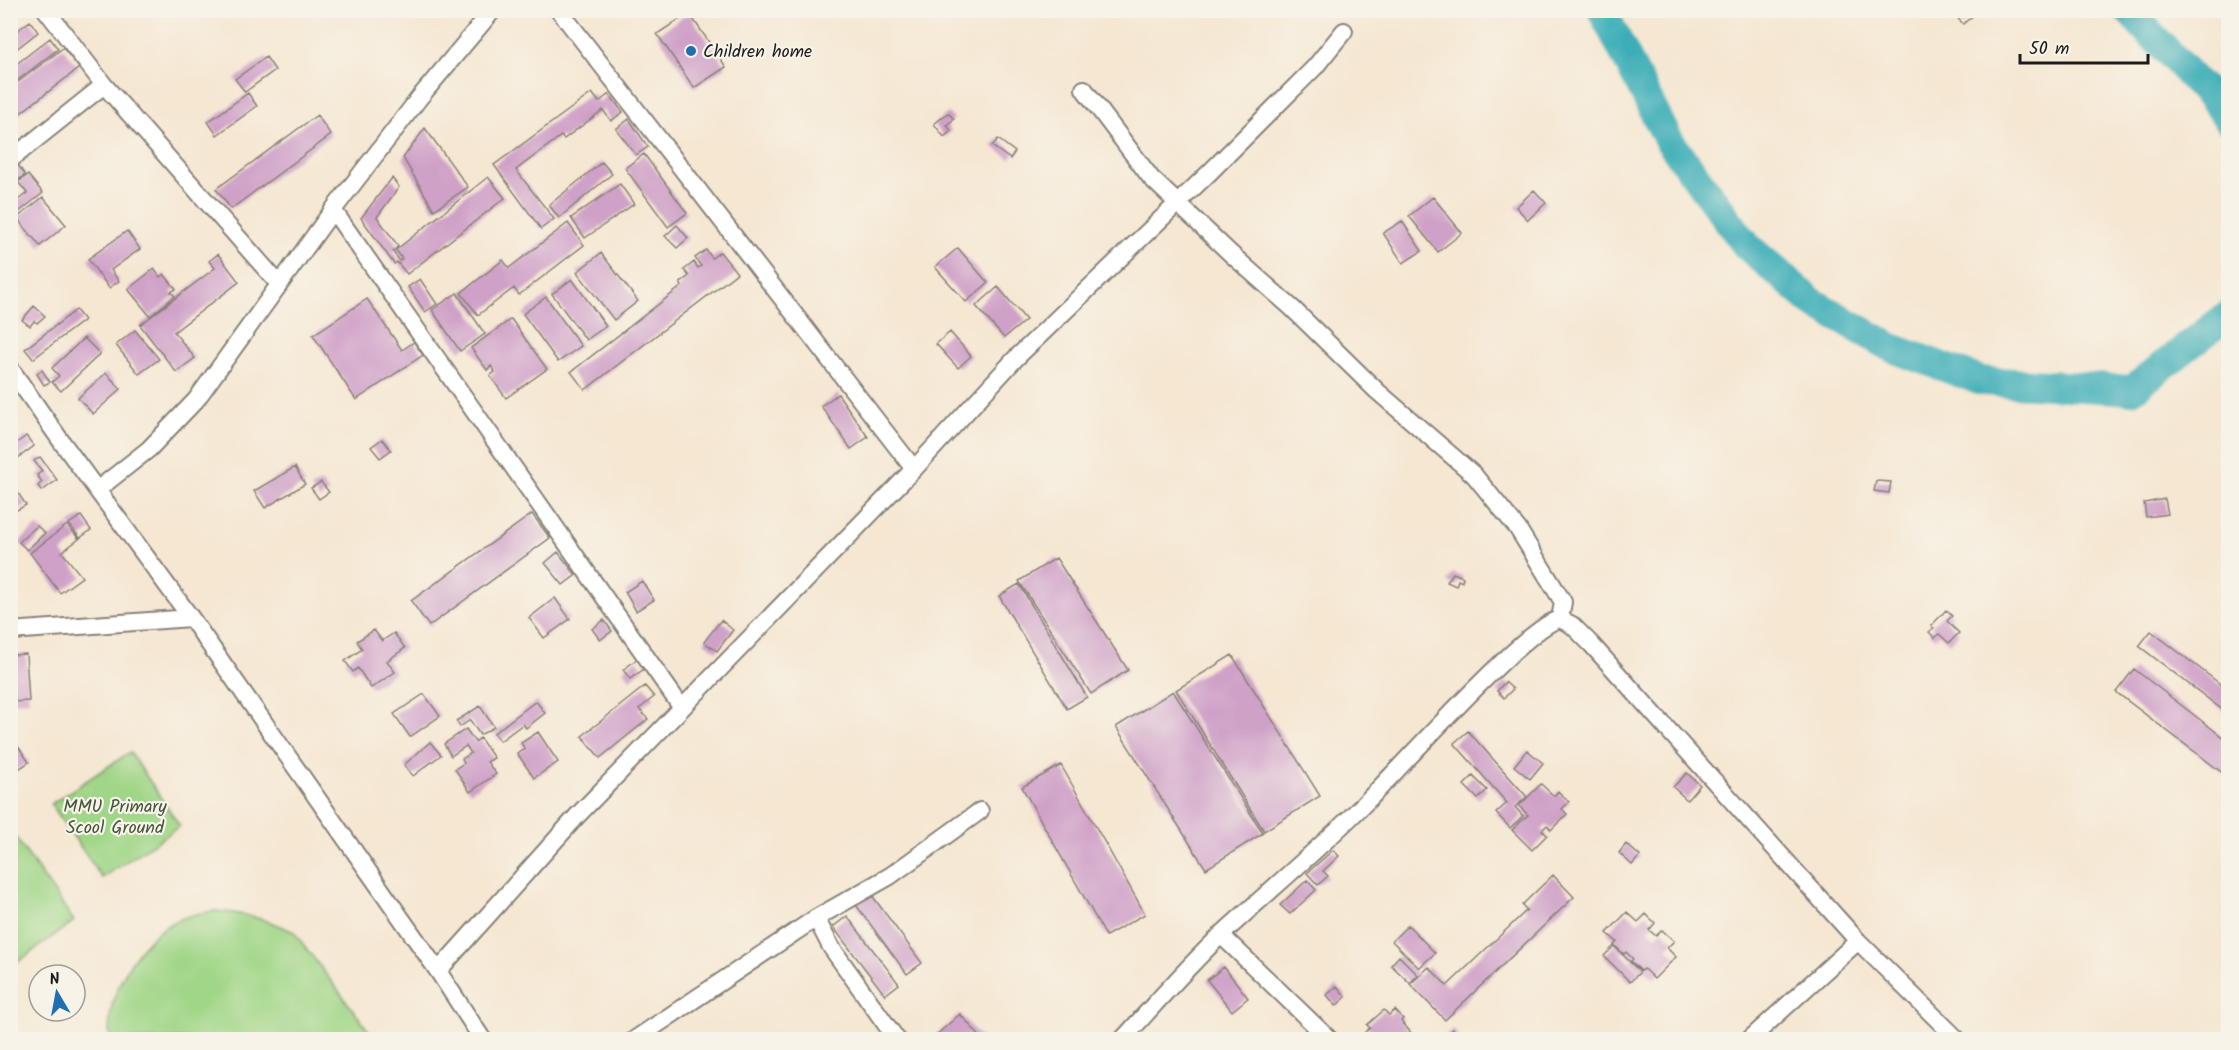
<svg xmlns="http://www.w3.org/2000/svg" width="2239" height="1050" font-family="Kalam,sans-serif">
<rect width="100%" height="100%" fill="#f7f3e8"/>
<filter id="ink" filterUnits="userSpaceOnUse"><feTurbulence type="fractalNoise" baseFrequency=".0167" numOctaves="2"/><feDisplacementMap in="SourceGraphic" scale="12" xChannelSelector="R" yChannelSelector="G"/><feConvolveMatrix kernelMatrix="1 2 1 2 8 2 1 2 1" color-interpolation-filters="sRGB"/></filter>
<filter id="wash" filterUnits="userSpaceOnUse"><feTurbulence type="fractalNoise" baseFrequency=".008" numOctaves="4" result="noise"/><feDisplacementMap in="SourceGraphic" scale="24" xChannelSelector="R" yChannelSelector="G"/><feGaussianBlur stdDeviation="1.35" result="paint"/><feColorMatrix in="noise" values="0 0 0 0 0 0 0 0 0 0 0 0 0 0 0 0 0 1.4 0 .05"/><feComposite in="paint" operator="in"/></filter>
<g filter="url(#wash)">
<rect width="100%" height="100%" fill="#f5e7d2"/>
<!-- green -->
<path fill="#a0d687" stroke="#5e7952" stroke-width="1.5" d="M130,752L180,826L102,878L51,804Z
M11,831L74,921L11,967H10Z
M215,911C243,913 268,919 294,932L375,1039H110C104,998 136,940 174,922C187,915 200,913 215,911Z"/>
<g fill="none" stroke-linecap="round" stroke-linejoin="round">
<!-- river -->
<path stroke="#3eaeb8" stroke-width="30" d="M1602,10L1668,139L1747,246L1812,302L1892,348L1982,381L2132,390L2228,315
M2128,10L2219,106L2228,120"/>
</g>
<g id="blocks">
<!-- building -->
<path fill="#cfa0c8" d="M1950,10H1972L1975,14L1963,24Z
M689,13L726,67L694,88L657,34Z
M30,21L38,32L10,54V36Z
M50,38L58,49L10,86V69Z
M63,48L79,68L10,121V88Z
M266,57L275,70L245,92L235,79Z
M248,93L257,106L217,135L208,122Z
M592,93L599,102L609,94L623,112L611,121L603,110L564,139L561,136L516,170L554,219L541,229L494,165Z
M948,113L954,119L947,125L951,131L944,137L934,124Z
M317,115L331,135L231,209L216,189Z
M629,119L648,147L636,155L616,129Z
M425,128L468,187L434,210L403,158Z
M998,139L1015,152L1010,159L992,146Z
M644,154L687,213L668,227L625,168Z
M602,162L612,174L559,218L549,205Z
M18,165L25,175L10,186V171Z
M28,175L43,193L10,219V206L27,193L18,182Z
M488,177L505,198L407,274L397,262L394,264L361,218L392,178L399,187L377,217L398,246L393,252L400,261L402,259L396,250Z
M620,184L634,204L585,238L571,218Z
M1534,190L1546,203L1528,220L1516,207Z
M43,197L66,225L40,246L17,218Z
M1433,197L1462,233L1438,252L1409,216Z
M1402,221L1422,251L1403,263L1383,233Z
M568,223L584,245L519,295L514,288L478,315L461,293L503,260L509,268Z
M677,225L688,238L677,248L665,236Z
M127,231L140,249L111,270L119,281L109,288L88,259Z
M958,248L988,283L966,302L935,267Z
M706,250L712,258L720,252L737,273L585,390L571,372L682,286L680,283L689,276L684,270L694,262L698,268L701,266L695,258Z
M601,253L638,301L614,320L577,272Z
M218,254L239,282L174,332L195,358L176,372L140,325L215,268L209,261Z
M154,269L160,277L164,274L176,289L171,292L175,296L150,316L128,289Z
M420,279L437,304L425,312L408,287Z
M572,279L606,326L586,340L552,294Z
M998,287L1026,320L1004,338L976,306Z
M457,293L485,334L460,351L432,310Z
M546,297L581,346L558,362L523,314Z
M367,299L402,350L414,342L423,355L356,400L313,335Z
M34,306L45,316L37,323L34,321L30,326L22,320Z
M76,310L84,320L33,359L25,349Z
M511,319L547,369L506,398L490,376L495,372L491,366L487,370L471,348Z
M135,330L159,359L139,374L116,345Z
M950,332L971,356L958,368L936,344Z
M84,338L100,354L61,391L52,382L59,376L52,368Z
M42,370L50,382L44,385L37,374Z
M106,373L121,389L93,414L78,398Z
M838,394L868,437L851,449L821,406Z
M26,436L34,446L10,464V448Z
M382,439L391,450L380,458L371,447Z
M40,457L57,480L42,491L38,486L42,482L37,475L42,471L34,461Z
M295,467L305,484L265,508L254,491Z
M1876,481L1891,482L1889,493L1874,491Z
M321,482L329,492L319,499L311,488Z
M18,493L26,505L10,514V498Z
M2165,499L2168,514L2146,517L2144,503Z
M532,514L550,538L429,626L411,601Z
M81,516L91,530L80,538L69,524Z
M67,525L79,539L62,552L82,577L60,593L30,553Z
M37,526L45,533L27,550L19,542Z
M558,552L576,575L563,585L545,563Z
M1056,558L1128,670L1091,694L1019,581Z
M1453,573L1463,577L1462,582L1458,580L1456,586L1447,582Z
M642,581L654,600L636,611L625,592Z
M1019,584L1087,697L1067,709L999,596Z
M555,598L570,619L544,638L529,618Z
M1946,610L1952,616L1947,621L1959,633L1949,643L1939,634L1935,638L1929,632L1934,628L1931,626Z
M604,620L612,631L600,640L592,629Z
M721,620L733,630L717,651L704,642Z
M374,630L382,641L394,633L405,648L387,661L395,672L371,688L358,668L353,672L345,661L362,649L357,641Z
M2151,631L2228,690V714L2139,646Z
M26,654L29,701L10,702V655Z
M1232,655L1320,796L1264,831L1176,690Z
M637,659L644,669L630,679L623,670Z
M2134,669L2228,741V777L2116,692Z
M1505,682L1513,689L1504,698L1497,691Z
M645,686L654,697L639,709L648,719L600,758L582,736Z
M1173,691L1263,833L1206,869L1116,727Z
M424,694L440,716L410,737L394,714Z
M536,701L545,713L526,728L523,724L500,741L494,733Z
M480,706L494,727L480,735L470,720L460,727L456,721Z
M466,729L475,742L480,738L494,758L487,762L496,774L470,792L455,769L464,763L462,759L471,753L466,746L451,756L444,744Z
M1468,731L1527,797L1515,807L1523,816L1510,828L1496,813L1507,803L1454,743Z
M538,732L558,762L534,778L517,753L525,749L521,743Z
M10,735L29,762L10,775Z
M430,742L441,755L413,776L404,765Z
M1527,750L1543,763L1530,779L1514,766Z
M1061,765L1145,914L1106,936L1022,787Z
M1687,773L1700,785L1687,800L1673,787Z
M1473,776L1487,790L1478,799L1464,785Z
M1541,784L1554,796L1558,791L1569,802L1562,809L1567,814L1551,830L1547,825L1542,830L1547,835L1532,850L1512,830L1528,815L1519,806Z
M1626,844L1640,856L1632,865L1619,853Z
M1333,850L1339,856L1323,871L1328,876L1318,885L1307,873Z
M1553,875L1574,897L1445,1020L1410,984L1429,967L1447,986L1527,910L1522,905Z
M1307,880L1316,890L1290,914L1280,905Z
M871,894L922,963L907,974L856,905Z
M1627,912L1638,922L1646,914L1655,923L1649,930L1656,936L1662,930L1674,941L1667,948L1676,957L1654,979L1644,969L1641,971L1631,961L1633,959L1626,952L1624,954L1614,945L1617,942L1607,933Z
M847,916L899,984L885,995L833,927Z
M1408,925L1435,953L1419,968L1392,941Z
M1614,946L1640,972L1630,982L1604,956Z
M1399,956L1418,975L1410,983L1391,965Z
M1224,967L1248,998L1232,1011L1207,980Z
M1337,986L1346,997L1336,1006L1327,995Z
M1384,1010L1389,1015L1395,1010L1403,1019L1401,1021L1412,1034L1405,1040H1370L1364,1033L1370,1028L1367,1025Z
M960,1014L983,1040H937L934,1037Z
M1453,1029L1462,1040H1443L1442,1038Z"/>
</g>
</g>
<g filter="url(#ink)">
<use href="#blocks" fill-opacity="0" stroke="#888277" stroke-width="1.5"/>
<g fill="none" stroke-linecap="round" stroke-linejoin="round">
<defs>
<path id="minor" d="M46,10L104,85L279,284
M559,10L914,469
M1084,89L1151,178L1231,254L1292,308L1377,391L1474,475L1518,529L1563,602L1560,619
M10,160L104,85
M333,210L682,708
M10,368L61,441L191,618
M97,490L149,449L196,400L333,210L420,97L493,10
M10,631L191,618L438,971L483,1040
M1221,935L1330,1040
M438,971L577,816L914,469L1015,359L1209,173L1315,67L1344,31
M634,1040L816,918
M897,1040L831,947L816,918L890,876L980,811
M1122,1040C1155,1004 1187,967 1222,934C1269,891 1318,850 1363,805C1395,774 1528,624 1560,619L1572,625L1591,644L1858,941L1958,1040
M1749,1040L1858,941"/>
</defs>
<!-- minor casing -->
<use href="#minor" stroke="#888277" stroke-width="20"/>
<!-- minor -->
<use href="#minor" stroke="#fff" stroke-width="16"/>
</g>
</g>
<!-- markers -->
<circle fill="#1f6fb2" stroke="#f7f3e8" stroke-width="2" cx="691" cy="51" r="6"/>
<g text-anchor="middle" stroke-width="4.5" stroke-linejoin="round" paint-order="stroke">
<!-- poi labels -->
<g font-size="18" fill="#1c1c1c" stroke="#f7f3e8" text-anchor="start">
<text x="703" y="57">Children home</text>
</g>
<!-- park labels -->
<g font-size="18" fill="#44543c" stroke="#f7f3e8">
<text x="115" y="812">MMU Primary<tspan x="115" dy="21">Scool Ground</tspan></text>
</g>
</g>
<!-- margin -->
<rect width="2239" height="1050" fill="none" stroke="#f7f3e8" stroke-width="36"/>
<!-- north arrow -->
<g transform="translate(57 993) rotate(350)"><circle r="28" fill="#f7f3e8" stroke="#9f9d96" stroke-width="1.5"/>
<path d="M0-4.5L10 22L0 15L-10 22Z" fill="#1f6fb2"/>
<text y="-9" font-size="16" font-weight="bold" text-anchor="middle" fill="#1c1c1c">N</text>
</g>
<!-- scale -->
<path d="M2020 54v9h128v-9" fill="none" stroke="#1c1c1c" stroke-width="3"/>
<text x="2029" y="54" font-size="18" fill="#1c1c1c" stroke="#f7f3e8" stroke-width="4.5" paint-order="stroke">50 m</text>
</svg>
